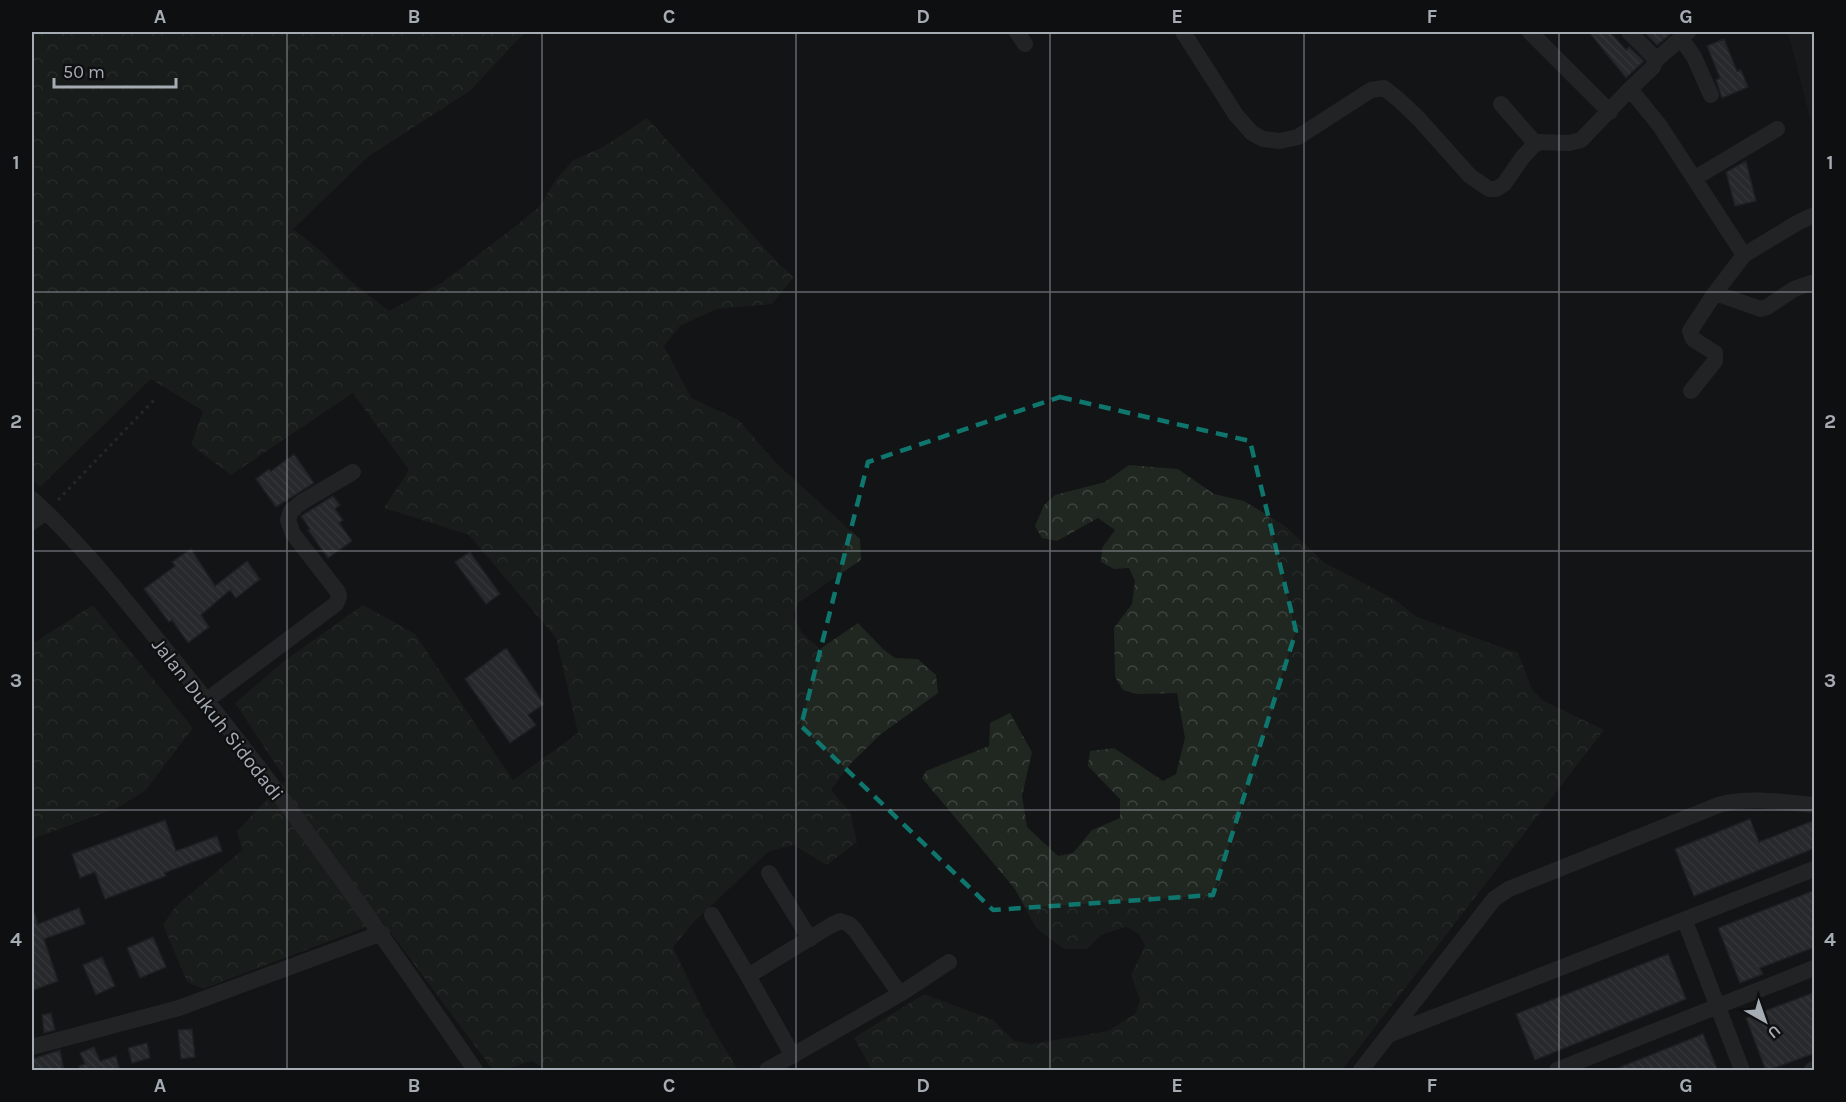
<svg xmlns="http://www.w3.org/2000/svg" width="1846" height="1102" font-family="Karla,sans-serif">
<defs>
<pattern id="forest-crowns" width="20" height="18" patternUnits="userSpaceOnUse" patternTransform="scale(1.5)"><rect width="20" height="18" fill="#202720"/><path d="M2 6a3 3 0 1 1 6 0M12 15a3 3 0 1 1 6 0" fill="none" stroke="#3d443e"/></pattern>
<pattern id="building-back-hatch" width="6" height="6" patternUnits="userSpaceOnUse" patternTransform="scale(1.5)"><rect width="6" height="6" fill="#434448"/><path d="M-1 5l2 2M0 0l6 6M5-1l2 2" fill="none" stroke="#5b5c60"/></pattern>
</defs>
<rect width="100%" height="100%" fill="#131415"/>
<!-- built -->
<path fill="#202022" d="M1788,32H1814V133Z"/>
<!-- forest -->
<path fill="url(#forest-crowns)" d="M32,32H525L470,91L369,156L293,229L321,251L351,281L389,311L443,282L518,224L540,206L555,181L573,160L603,147L647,118L779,264L794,277L772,304L716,309L680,326L664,346L691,398L739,420L776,463L860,539L861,560L798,603L793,616L802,633L820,649L858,623L883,649L895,658L918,659L936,675L938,693L881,734L851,763L831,790L850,812L857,842L827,865L793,845L768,852L693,923L673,947L705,1015L738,1070H547L532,1061L502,1070H493L382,921L203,989L187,982L163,925L175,907L242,850L237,831L286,780L235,703L284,661L363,605L415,634L513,780L578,733L556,638L469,535L384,508L409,470L353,393L231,475L191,445L203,411L151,379L40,487L32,479Z
M1129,465L1178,469L1214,494L1244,501L1284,525L1325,563L1394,599L1417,617L1518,653L1532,689L1542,700L1604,730L1342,1070H872L854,1038L924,994L993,1020L1014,1041L1031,1044L1108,1031L1135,1014L1140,1000L1131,975L1145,946L1139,934L1126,927L1101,935L1087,949H1064L1036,928L1015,889L922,778L926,771L989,746L990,723L1010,713L1032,752L1022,796L1027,827L1058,856L1073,853L1092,830L1120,818V799L1088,766L1090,751L1114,748L1163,781L1176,774L1185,738L1177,693L1138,694L1123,690L1115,677L1114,628L1132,604L1135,581L1129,568L1114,569L1101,562L1102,548L1115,530L1098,518L1057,541L1042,538L1035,526L1044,505L1055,495L1105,482Z
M93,605L193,728L145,791L117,808L32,839V644Z"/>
<!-- building -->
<path fill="url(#building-back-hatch)" stroke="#2e2e31" stroke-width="1.5" d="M1589,32H1610L1626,50L1629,47L1644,61L1626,78Z
M1647,32H1673L1657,45L1645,33Z
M1724,39L1737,71L1741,70L1748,87L1722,98L1716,80L1720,78L1707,46Z
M1746,161L1756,201L1735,206L1726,172Z
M294,454L314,483L276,507L256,479L269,469L271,471Z
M333,496L340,505L335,509L343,520L339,523L352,541L328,558L308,530L310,529L301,516Z
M191,549L215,586L247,561L260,579L236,598L230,590L201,615L209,627L188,643L172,620L169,622L144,589L175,566L172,562Z
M470,552L500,594L486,604L455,562Z
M506,648L544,704L528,715L536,725L510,743L465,679Z
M1750,819L1759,842L1815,820V848L1694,896L1675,849Z
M165,820L176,851L217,836L222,851L164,873L166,876L105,899L95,872L80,878L72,854Z
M1815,890V947L1760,968L1763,974L1740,983L1718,928Z
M79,908L85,924L44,939L58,981L34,990L32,983V910L33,909L38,924Z
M153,937L166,967L140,978L127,948Z
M1668,954L1686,999L1535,1060L1516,1014Z
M102,957L115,986L96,995L83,965Z
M1815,992V1053L1766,1071L1746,1018Z
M51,1013L55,1030L44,1033L42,1015Z
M192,1029L195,1057L181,1059L178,1030Z
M1703,1034L1718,1071H1613V1070Z
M147,1043L150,1058L132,1063L128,1048Z
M94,1047L100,1061L116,1056L120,1071H79V1066L85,1064L80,1053Z
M60,1050L64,1071H32V1059Z"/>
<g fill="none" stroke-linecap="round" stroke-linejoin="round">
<!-- path -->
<path stroke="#3b3d40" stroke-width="3" stroke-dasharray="3 4.5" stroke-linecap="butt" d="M58,500L154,400"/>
<!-- minor -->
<path stroke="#353639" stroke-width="16" d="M1017,32L1025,44
M1183,32L1236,115L1252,133L1263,139L1280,141L1298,137L1371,90L1384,88L1399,100L1419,119L1470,176L1489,189H1496L1504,184L1522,158L1532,147L1539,142L1569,143L1581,140L1630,89
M1530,32L1610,112
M1629,32L1653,56L1655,61L1653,67L1630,89L1660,126L1744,255L1797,223L1814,215
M1681,38L1694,57L1711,95
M1655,61L1688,32
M1501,104L1536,144
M1695,178L1777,129
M1715,293L1761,309L1767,307L1794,289L1814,282
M1691,391L1715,361V353L1693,339L1690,331L1715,293L1744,255
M32,499C85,547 128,604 173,659C281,791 379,930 475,1070
M32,522L46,512
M207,700L336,604L339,597L338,592L293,534L288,520L291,511L302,502L353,472
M769,873L810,939
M712,915L748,976L830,926L840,921L849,924L855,930L900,994
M1685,921L1742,1070
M748,976L793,1056
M1388,1035L1814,869
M32,1047L179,1008L382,933
M767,1070L900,994L949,962
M1361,1070L1494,899L1509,889L1721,804C1753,797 1783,802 1814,805
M1557,1070L1814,968
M1812,1070L1814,1069"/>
</g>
<!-- marked area -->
<path d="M0 0H1846V1102H0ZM1060,397L1250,441L1296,631L1213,895L993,910L801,726L868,462Z" fill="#131415" fill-opacity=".55" fill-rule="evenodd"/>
<path fill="none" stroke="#0f766e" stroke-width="4.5" stroke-dasharray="12 8" stroke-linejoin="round" d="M1060,397L1250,441L1296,631L1213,895L993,910L801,726L868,462Z"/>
<!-- grid -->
<path fill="none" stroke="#a6acb4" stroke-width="1.5" stroke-opacity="0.55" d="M287,32V1070M542,32V1070M796,32V1070M1050,32V1070M1304,32V1070M1559,32V1070M32,292H1814M32,551H1814M32,810H1814"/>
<g text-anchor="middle" stroke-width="4.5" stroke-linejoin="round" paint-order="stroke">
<!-- street labels -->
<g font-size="20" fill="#a6acb4" stroke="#0e0f10">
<text transform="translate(218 719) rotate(52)" y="7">Jalan Dukuh Sidodadi</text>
</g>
</g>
<!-- border -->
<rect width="1846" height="1102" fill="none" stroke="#0e0f10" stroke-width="66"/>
<!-- north arrow -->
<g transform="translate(1765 1021) rotate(140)" stroke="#0e0f10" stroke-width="4.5" paint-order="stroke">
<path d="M0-4.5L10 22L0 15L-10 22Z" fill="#a6acb4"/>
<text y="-9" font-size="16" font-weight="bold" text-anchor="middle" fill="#a6acb4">U</text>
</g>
<!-- scale -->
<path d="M54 78v9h122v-9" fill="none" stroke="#a6acb4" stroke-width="3"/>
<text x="63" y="78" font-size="18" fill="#a6acb4" stroke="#0e0f10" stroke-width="4.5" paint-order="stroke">50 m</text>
<rect x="33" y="33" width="1780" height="1036" fill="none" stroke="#a6acb4" stroke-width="2"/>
<g font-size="20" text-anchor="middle" font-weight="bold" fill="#a6acb4">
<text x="160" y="23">A</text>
<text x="414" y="23">B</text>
<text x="669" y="23">C</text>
<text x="923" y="23">D</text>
<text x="1177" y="23">E</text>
<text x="1432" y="23">F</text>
<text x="1686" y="23">G</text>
<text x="16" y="169">1</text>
<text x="1830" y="169">1</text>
<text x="16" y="428">2</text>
<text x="1830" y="428">2</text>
<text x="16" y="687">3</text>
<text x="1830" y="687">3</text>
<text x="16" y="946">4</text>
<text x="1830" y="946">4</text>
<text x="160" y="1092">A</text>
<text x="414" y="1092">B</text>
<text x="669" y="1092">C</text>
<text x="923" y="1092">D</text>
<text x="1177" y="1092">E</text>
<text x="1432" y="1092">F</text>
<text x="1686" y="1092">G</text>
</g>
</svg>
